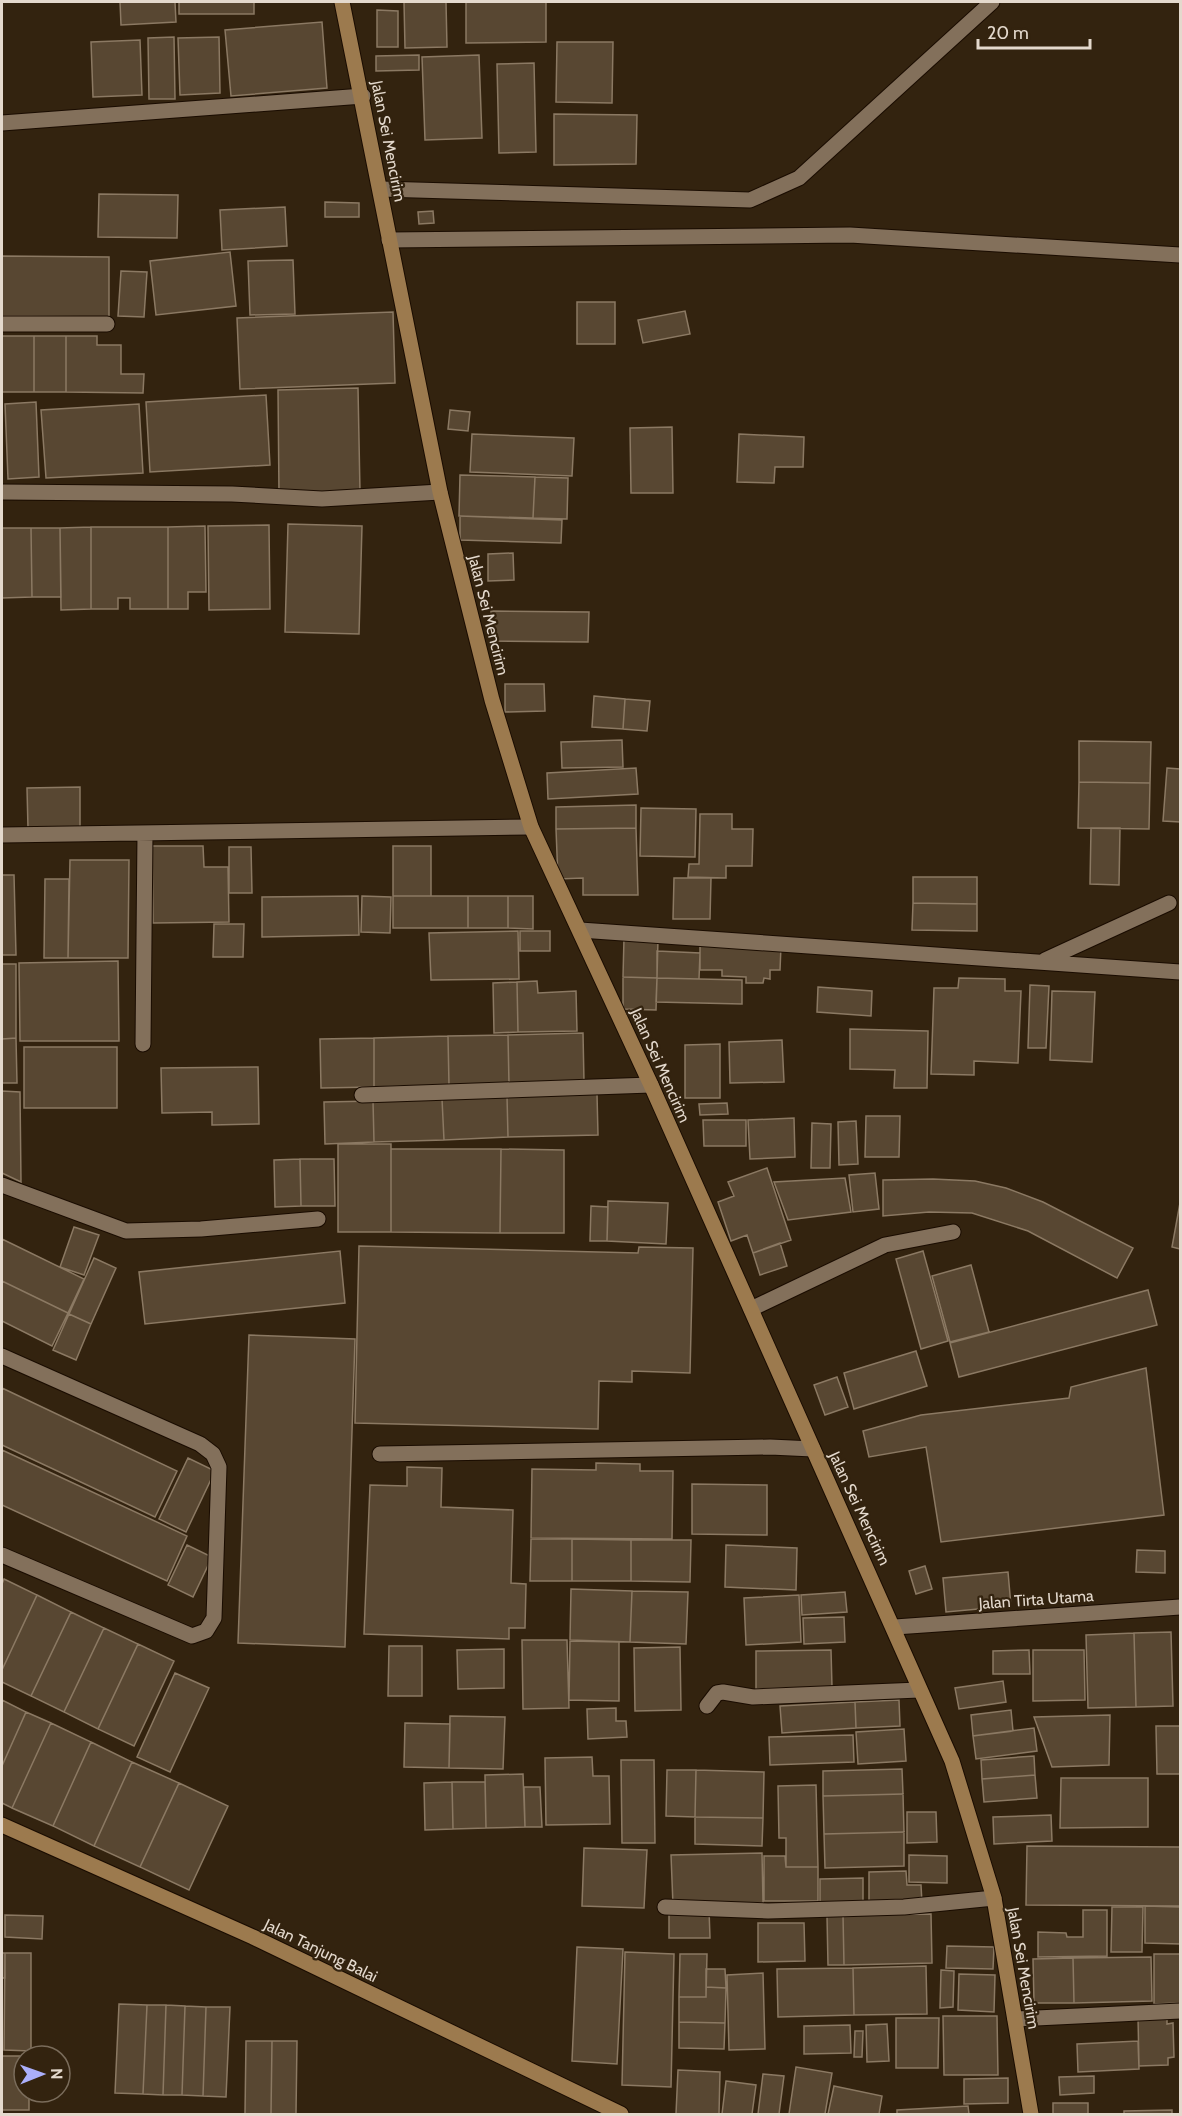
<svg xmlns="http://www.w3.org/2000/svg" width="1182" height="2116" font-family="Cabin,sans-serif">
<rect width="100%" height="100%" fill="#33230f"/>
<!-- building -->
<path fill="#584732" stroke="#8b7963" stroke-width="1.5" d="M120,2H175L176,22L121,25Z
M179,2H254V14H179Z
M404,2H446L447,47L405,48Z
M466,2H546V42L466,43Z
M377,10L398,11V47H377Z
M322,22L327,88L231,96L225,30Z
M174,37L175,99H149L148,38Z
M219,37L220,93L180,95L178,38Z
M140,40L142,95L93,97L91,42Z
M557,42H613L612,103L556,102Z
M419,55V70L376,71V56Z
M479,55L482,138L425,140L422,57Z
M534,63L536,152L499,153L497,64Z
M554,114L637,115L636,164L554,165Z
M99,194L178,195L177,238L98,237Z
M325,202L359,203V217H325Z
M285,207L287,246L222,250L220,210Z
M433,211L434,223L419,224L418,212Z
M230,252L236,306L156,315L150,261Z
M2,256L109,257V317L2,316Z
M293,260L295,314L250,315L248,261Z
M121,271L147,272L144,317L118,316Z
M577,302H615V344H577Z
M685,311L690,334L643,343L638,320Z
M393,312L395,383L240,389L237,318Z
M2,336H34V392H2Z
M34,336H66V392H34Z
M66,336H97V345H121V374H144L143,393L66,392Z
M358,388L360,492L279,493L278,390Z
M266,395L270,465L150,472L146,402Z
M36,402L39,477L8,479L5,404Z
M139,404L143,473L46,478L41,410Z
M450,410L470,412L468,431L448,429Z
M672,427L673,493H631L630,428Z
M472,434L574,438L572,476L470,472Z
M739,434L804,437L803,467H775L774,483L737,482Z
M460,475L535,477L533,518L459,516Z
M535,477L568,478L567,519L533,518Z
M460,516L562,520L561,543L460,540Z
M288,524L362,526L359,634L285,632Z
M269,525L270,609L209,610L208,526Z
M205,526L206,592H188V609H168V527Z
M91,527H168V609H130V598H118V609H91Z
M91,527V609L61,610L60,528Z
M2,528H31L32,597L2,598Z
M31,528H60L61,597H32Z
M513,553L514,580L488,581V554Z
M491,611L589,612L588,642L491,641Z
M505,684H544L545,711L505,712Z
M594,696L625,699L623,729L592,727Z
M625,699L650,701L647,731L623,729Z
M622,740L623,767L562,768L561,742Z
M1079,741L1151,742L1150,783L1079,782Z
M636,768L638,794L548,799L547,773Z
M1167,768L1180,769V822L1163,821Z
M1079,782L1150,783L1149,829L1078,828Z
M80,787V828H28L27,788Z
M636,805V828L556,829V807Z
M641,808L696,809L695,857L640,856Z
M700,814H732V829H753L752,866H726V878L688,877L689,864H699Z
M636,828L638,895H583V878L558,879L556,829Z
M1091,828H1120L1119,885L1090,884Z
M152,846H203L204,867H228L229,922L153,923Z
M393,846H431V896H393Z
M229,847H251L252,893H229Z
M70,860H129L128,958H68Z
M2,875H14L16,955H2Z
M913,877H977V904L913,903Z
M674,878H711L710,919H673Z
M45,879H69L68,958H44Z
M358,896L359,935L262,937V897Z
M362,896L391,897L390,933L361,932Z
M393,896H468V928H393Z
M468,896H508V928H468Z
M508,896H533V929L508,928Z
M913,903L977,904V931L912,930Z
M214,924H244L243,957H213Z
M518,931L519,979L431,980L429,933Z
M520,931H550V951H520Z
M624,938L658,939L657,978L623,977Z
M700,944L781,946L780,970H770V979L764,978L763,983H746V977L722,976V970H700Z
M657,951L700,953L699,979L657,978Z
M118,961L119,1041H20L19,963Z
M2,964H16V1038L2,1039Z
M623,977L657,978L656,1010L623,1009Z
M657,978L742,980V1004L656,1002Z
M959,978L1005,979V991H1021L1018,1063L974,1061V1075L931,1074L934,988H958Z
M537,981L538,993L576,991L577,1031L518,1032L517,982Z
M517,982L518,1032L494,1033L493,983Z
M1030,985L1049,986L1046,1048H1028Z
M818,987L872,991L871,1016L817,1012Z
M1052,991L1095,992L1092,1062L1050,1060Z
M850,1029L928,1031L927,1088H894L895,1070L850,1069Z
M583,1033L584,1082L509,1084L508,1035Z
M508,1035L509,1084L449,1085L448,1036Z
M448,1036L449,1085L374,1087V1038Z
M16,1038L17,1083H2V1039Z
M374,1038V1087L321,1088L320,1039Z
M782,1040L784,1082L730,1083L729,1042Z
M720,1044V1098H685V1045Z
M24,1047H117V1108H24Z
M258,1067L259,1124L212,1125V1112L162,1113L161,1068Z
M2,1091L20,1092L21,1182L2,1173Z
M597,1094L598,1135L508,1137L507,1096Z
M507,1096L508,1137L444,1140L442,1099Z
M442,1099L444,1140L374,1142L373,1101Z
M373,1101L374,1142L325,1144L324,1102Z
M727,1103L728,1114L700,1115L699,1104Z
M866,1116H900L899,1157H865Z
M794,1118L795,1157L750,1159L748,1120Z
M703,1120H746V1146H704Z
M856,1121L858,1164L839,1165L838,1122Z
M812,1123L831,1124L830,1168H811Z
M338,1144H391V1232H338Z
M391,1149H501L500,1233L391,1232Z
M501,1149L564,1150V1233H500Z
M300,1159H334L335,1206H301Z
M300,1159L301,1206L275,1207L274,1160Z
M767,1168L791,1240L753,1253L747,1235L731,1241L718,1202L734,1196L728,1182Z
M875,1173L879,1209L853,1212L849,1175Z
M845,1178L851,1212L788,1220L774,1182Z
M933,1179L975,1181L1006,1188L1043,1202L1133,1248L1117,1278L1028,1231L972,1213L929,1212L883,1216V1180Z
M608,1201L668,1203L666,1244L607,1241Z
M1180,1203V1249L1172,1247Z
M591,1206L608,1207L607,1241H590Z
M74,1227L99,1235L84,1275L60,1267Z
M2,1239L84,1279L68,1313L2,1281Z
M780,1243L787,1266L760,1275L753,1253Z
M359,1246L638,1253L639,1247L693,1248L690,1373L632,1371V1382L599,1381L598,1429L355,1423Z
M340,1251L345,1303L145,1324L139,1272Z
M923,1251L948,1341L921,1349L896,1259Z
M94,1258L116,1268L91,1324L69,1314Z
M971,1265L989,1332L950,1342L932,1276Z
M2,1281L68,1313L52,1346L2,1321Z
M1148,1290L1157,1325L959,1377L950,1343Z
M69,1314L91,1324L76,1360L53,1350Z
M249,1335L355,1339L345,1647L238,1643Z
M916,1351L927,1386L854,1409L844,1373Z
M1146,1368L1164,1515L941,1542L926,1447L869,1457L863,1431L921,1415L1069,1398L1071,1387Z
M837,1377L848,1407L825,1415L814,1385Z
M2,1388L177,1471L155,1517L2,1445Z
M2,1450L187,1536L167,1581L2,1505Z
M188,1458L215,1471L186,1532L159,1519Z
M596,1463L640,1464V1471H673L672,1539L531,1538L532,1469L596,1470Z
M407,1467L442,1468L441,1507L513,1510L511,1583L526,1584L525,1628H509V1639L364,1634L370,1485L407,1486Z
M692,1484L767,1485V1535L692,1534Z
M531,1539H572V1581H530Z
M572,1539L631,1540V1581H572Z
M631,1540H691L690,1582L631,1581Z
M187,1545L212,1557L193,1597L168,1585Z
M726,1545L797,1548L796,1590L725,1587Z
M1137,1550L1165,1551V1573L1136,1572Z
M925,1566L932,1589L916,1594L909,1571Z
M1008,1572L1011,1606L946,1612L943,1578Z
M4,1579L37,1595L2,1670V1584Z
M571,1589L632,1591L630,1642L570,1640Z
M632,1591L688,1592L686,1644L630,1642Z
M845,1592L847,1612L802,1615L801,1595Z
M37,1595L71,1612L31,1696L2,1682V1670Z
M799,1595L801,1642L746,1645L744,1598Z
M71,1612L104,1628L64,1712L31,1696Z
M844,1617L845,1642L804,1644L803,1618Z
M104,1628L138,1644L98,1729L64,1712Z
M1171,1632L1173,1706L1136,1707L1134,1633Z
M1134,1633L1136,1707L1088,1708L1086,1635Z
M522,1640H567L569,1708L523,1709Z
M570,1641L619,1642V1701L569,1700Z
M138,1644L174,1661L134,1746L98,1729Z
M389,1646H422V1696H388Z
M680,1647L681,1710L635,1711L634,1648Z
M504,1649V1688L458,1689L457,1650Z
M831,1650L832,1687L756,1689V1651Z
M1029,1650L1030,1674H993V1651Z
M1033,1650H1084L1085,1700L1033,1701Z
M175,1673L209,1688L170,1772L137,1757Z
M1003,1681L1006,1702L959,1709L955,1688Z
M2,1700L26,1712L2,1766Z
M899,1700L900,1726L856,1728L855,1702Z
M855,1702L856,1728L782,1733L780,1706Z
M616,1708V1721H626L627,1737L588,1739L587,1709Z
M1011,1710L1013,1731L973,1736L971,1715Z
M26,1712L51,1723L12,1808L2,1803V1766Z
M1110,1715L1109,1765L1052,1767L1034,1717Z
M450,1716L505,1717L503,1769L449,1768Z
M51,1723L91,1742L53,1826L12,1808Z
M405,1723L450,1724L449,1768L404,1767Z
M1156,1726H1180V1774H1157Z
M1034,1728L1037,1751L976,1759L973,1736Z
M904,1729L906,1761L858,1764L856,1732Z
M853,1735L854,1762L770,1765L769,1737Z
M91,1742L132,1762L94,1846L53,1826Z
M1034,1756L1035,1775L982,1779L981,1760Z
M592,1757L593,1776H609L610,1824L546,1825L545,1758Z
M621,1760H654L655,1843H622Z
M132,1762L179,1783L140,1867L94,1846Z
M902,1769L903,1794L823,1796V1771Z
M667,1770H696L695,1817L666,1816Z
M696,1770L764,1772L763,1818L695,1817Z
M523,1774L525,1827L486,1828L485,1775Z
M1035,1775L1037,1798L984,1802L982,1779Z
M1061,1778H1148V1827L1060,1828Z
M452,1782H485L486,1828L453,1829Z
M452,1782L453,1829L425,1830L424,1783Z
M179,1783L228,1806L189,1890L140,1867Z
M816,1785L818,1867H786V1838H779L778,1786Z
M524,1787H540L542,1827H525Z
M903,1794L904,1832L824,1834L823,1796Z
M907,1812H936L937,1842L907,1843Z
M1051,1815L1052,1841L994,1844L993,1817Z
M695,1817L763,1818L762,1846L695,1844Z
M904,1832V1866L825,1868L824,1834Z
M1027,1846L1180,1847V1906L1026,1905Z
M584,1848L647,1850L644,1908L582,1906Z
M762,1853L763,1903L673,1905L671,1855Z
M909,1855L947,1856V1883L909,1882Z
M764,1856H785L786,1867H818V1901H764Z
M906,1871L907,1885H921L922,1903H869V1872Z
M863,1878V1904L820,1905V1879Z
M1145,1906L1180,1907V1944L1145,1943Z
M1112,1907H1143L1142,1952H1111Z
M709,1909L710,1938H669V1910Z
M1083,1910H1107V1956L1038,1957V1932L1066,1933L1067,1937H1083Z
M931,1914L932,1963L844,1965L843,1915Z
M5,1915L43,1916L42,1939L5,1937Z
M843,1915L844,1965H828L827,1916Z
M758,1923H804L805,1961L758,1962Z
M947,1946L994,1947L993,1969L946,1968Z
M577,1947L623,1949L617,2064L572,2061Z
M625,1952L674,1954L671,2087L622,2085Z
M2,1953H5V1978H2Z
M5,1953H31V2051L4,2050Z
M680,1954H707L706,1997H679Z
M1154,1954H1180V2003L1154,2004Z
M1151,1957L1152,2001L1074,2003L1073,1958Z
M1073,1958L1074,2003H1034L1033,1959Z
M926,1966L927,2014L854,2015L853,1968Z
M853,1968L854,2015L778,2017L777,1969Z
M706,1969H725L726,1988L706,1987Z
M941,1970L954,1971L953,2007L940,2008Z
M763,1973L765,2049L729,2050L727,1975Z
M959,1974L995,1975L994,2012L958,2010Z
M706,1987L726,1988L725,2023L679,2022V1997H706Z
M119,2004L147,2005L143,2094L115,2093Z
M147,2005H166L163,2095L143,2094Z
M166,2005L185,2006L182,2095H163Z
M185,2006L206,2007L203,2096L182,2095Z
M206,2007H230L226,2097L203,2096Z
M943,2016H997L998,2075H944Z
M1167,2016V2024L1173,2023L1174,2057L1168,2058V2065L1139,2066L1138,2017Z
M896,2018H939L938,2068H896Z
M679,2022L725,2023L724,2049L679,2048Z
M887,2024L889,2061L867,2062L866,2025Z
M850,2025L851,2053L804,2054V2026Z
M855,2031H863L862,2057H854Z
M246,2041H272L271,2114H245Z
M272,2041H297L296,2114H271Z
M1138,2041L1139,2069L1078,2072L1077,2044Z
M2,2056H29H24V2092H29V2110H2Z
M796,2067L832,2073L825,2114H789Z
M678,2070L720,2072L719,2114H676Z
M763,2074L784,2076L779,2114H758Z
M1094,2076V2093L1060,2095L1059,2077Z
M1008,2078V2103L964,2104V2079Z
M726,2081L756,2085L752,2114H722Z
M834,2086L882,2096L879,2114H828Z
M1053,2103H1088V2114H1053Z
M968,2106L969,2114H897V2110Z
M1172,2110V2114H1124V2111Z"/>
<g fill="none" stroke-linecap="round" stroke-linejoin="round">
<defs>
<path id="lane" d="M381,189L750,200L799,178L992,2
M389,240L850,235L1180,255
M751,1309L885,1245L953,1232
M380,1454L770,1447L813,1449"/>
<path id="street" d="M2,123L363,96
M2,324H107
M2,492L232,494L322,499L440,492
M2,835L531,827
M580,930L1180,972
M1045,960L1169,903
M143,1044L145,833
M362,1095L651,1085
M2,1185L126,1231L201,1229L318,1219
M2,1356L200,1444L213,1454L219,1467L214,1618L206,1631L192,1636L2,1555
M895,1627L1180,1607
M707,1706L717,1693L723,1692L753,1697L919,1690
M665,1907L768,1911L904,1907L994,1898
M1015,2019L1180,2011"/>
<path id="secondary" d="M342,2L440,492L492,700L531,827L651,1085L952,1761L994,1898L1031,2114
M2,1825L253,1937L621,2114"/>
</defs>
<!-- lane casing -->
<use href="#lane" stroke="#1a0c00" stroke-width="17"/>
<!-- street casing -->
<use href="#street" stroke="#1a0c00" stroke-width="17"/>
<!-- secondary casing -->
<use href="#secondary" stroke="#1a0c00" stroke-width="17"/>
<!-- lane -->
<use href="#lane" stroke="#83705b" stroke-width="15"/>
<!-- street -->
<use href="#street" stroke="#83705b" stroke-width="15"/>
<!-- secondary -->
<use href="#secondary" stroke="#9c7a4e" stroke-width="15"/>
</g>
<g text-anchor="middle" stroke-width="4.5" stroke-linejoin="round" paint-order="stroke">
<!-- street labels -->
<g font-size="16" fill="#e4d9cd" stroke="#33230f">
<text transform="translate(389 141) rotate(79)" y="6">Jalan Sei Mencirim</text>
<text transform="translate(489 615) rotate(76)" y="6">Jalan Sei Mencirim</text>
<text transform="translate(661 1065) rotate(66)" y="6">Jalan Sei Mencirim</text>
<text transform="translate(860 1508) rotate(65)" y="6">Jalan Sei Mencirim</text>
<text transform="translate(1036 1599) rotate(-4)" y="6">Jalan Tirta Utama</text>
<text transform="translate(321 1950) rotate(26)" y="6">Jalan Tanjung Balai</text>
<text transform="translate(1024 1968) rotate(80)" y="6">Jalan Sei Mencirim</text>
</g>
</g>
<!-- border -->
<rect width="1182" height="2116" fill="none" stroke="#e4d9cd" stroke-width="6"/>
<!-- north arrow -->
<g transform="translate(42 2074) rotate(89)"><circle r="28" fill="#33230f" stroke="#7a6c5b" stroke-width="1.5"/>
<path d="M0-4.5L10 22L0 15L-10 22Z" fill="#abaffb"/>
<text y="-9" font-size="16" font-weight="bold" text-anchor="middle" fill="#e4d9cd">N</text>
</g>
<!-- scale -->
<path d="M978 39v9h112v-9" fill="none" stroke="#e4d9cd" stroke-width="3"/>
<text x="987" y="39" font-size="18" fill="#e4d9cd" stroke="#33230f" stroke-width="4.5" paint-order="stroke">20 m</text>
</svg>
